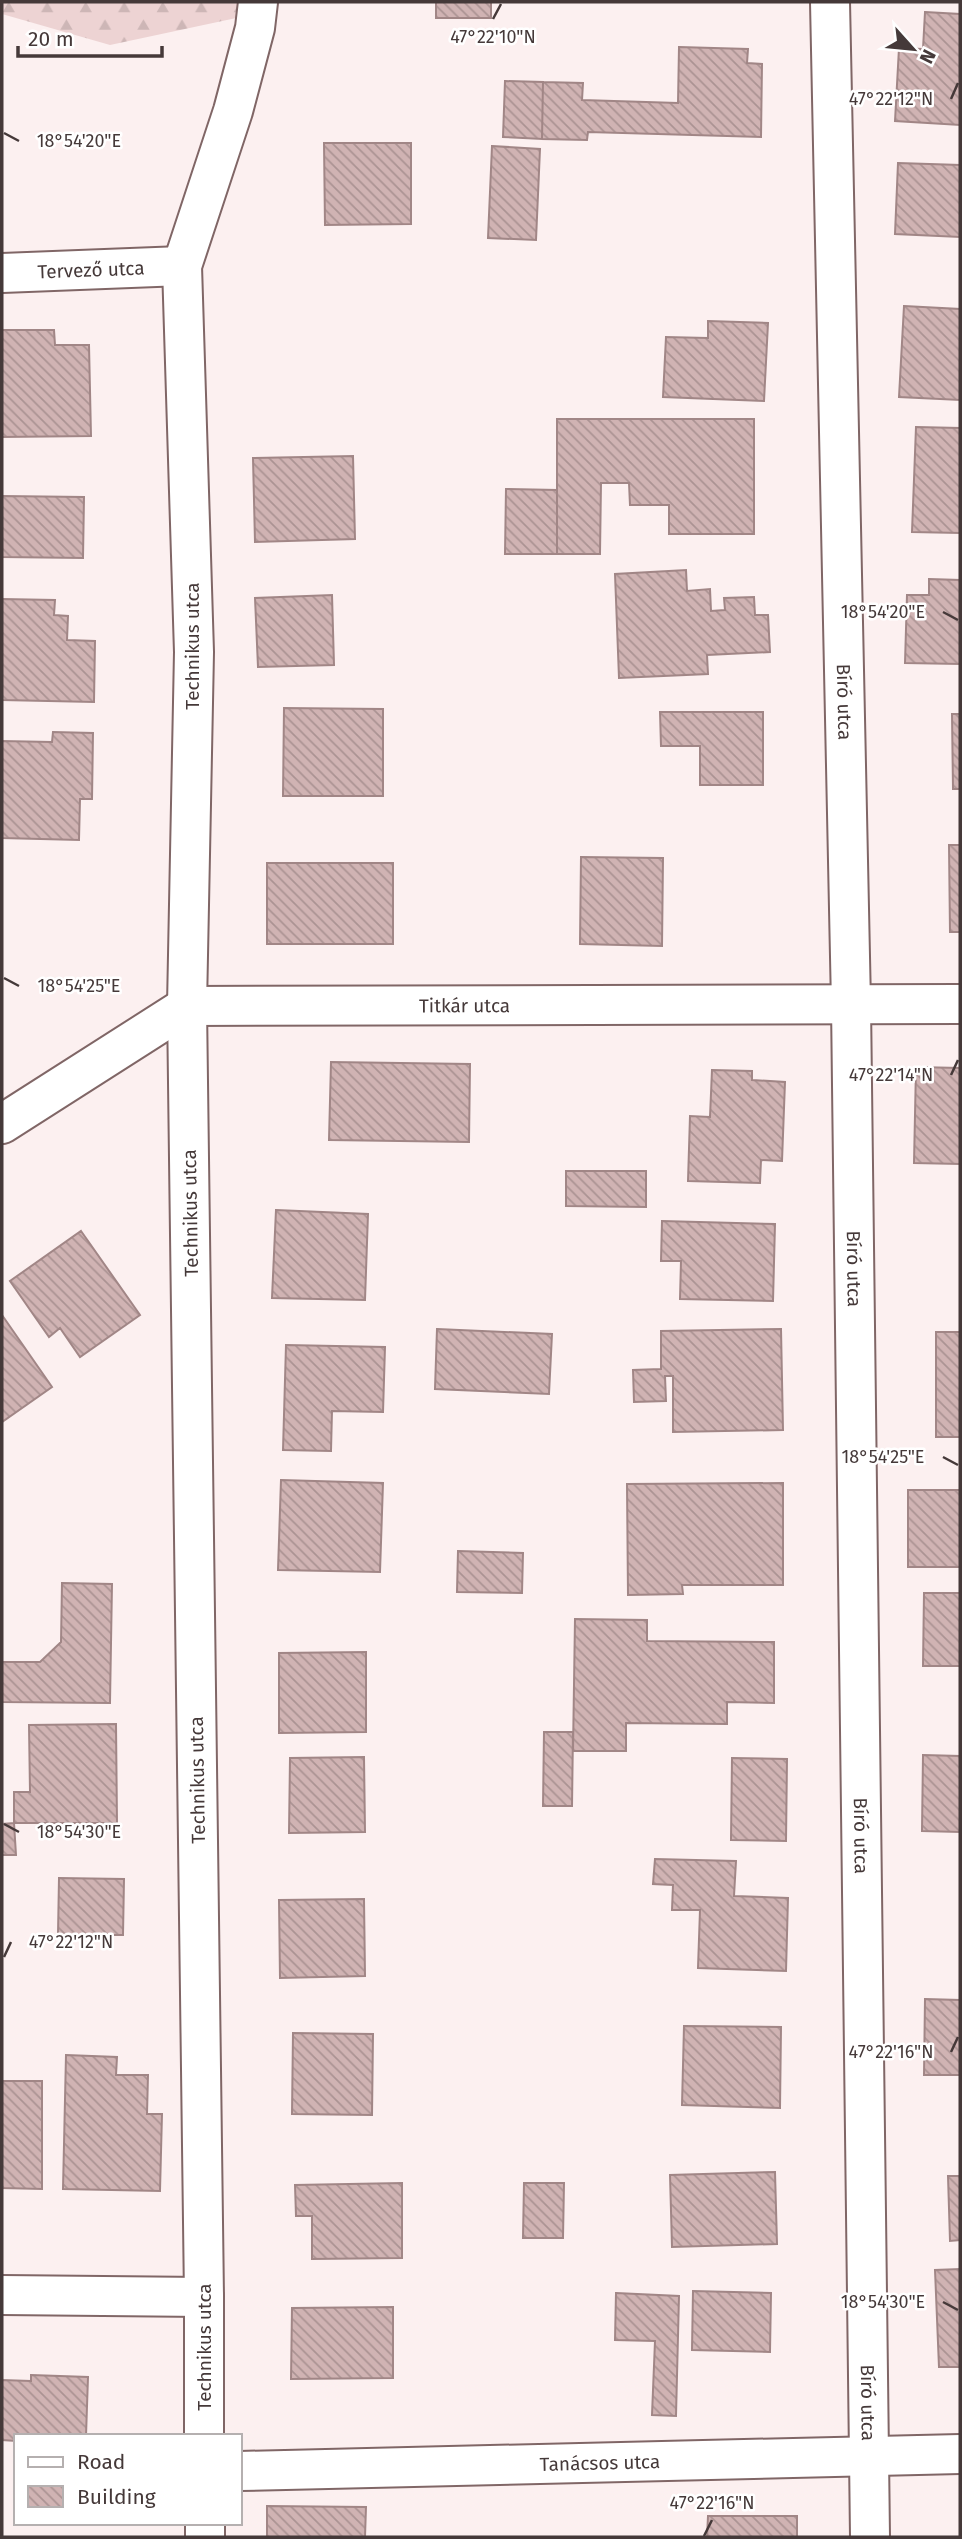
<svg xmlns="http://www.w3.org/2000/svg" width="962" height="2539" font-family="'Fira Sans',sans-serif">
<defs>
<pattern id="forest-firs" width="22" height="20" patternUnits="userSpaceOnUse" patternTransform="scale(1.75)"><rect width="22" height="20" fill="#edd3d3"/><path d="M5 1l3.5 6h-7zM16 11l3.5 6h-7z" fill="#cdb6b6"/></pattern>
<pattern id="building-back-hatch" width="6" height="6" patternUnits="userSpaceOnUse" patternTransform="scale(1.75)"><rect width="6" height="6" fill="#d0b3b3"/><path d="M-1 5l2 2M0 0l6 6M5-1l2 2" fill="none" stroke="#ab9393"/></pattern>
</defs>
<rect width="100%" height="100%" fill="#fcf0f0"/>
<!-- forest -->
<path fill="url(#forest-firs)" d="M2,2H243L241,17L110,45L2,14Z"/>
<!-- building -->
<path fill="url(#building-back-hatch)" stroke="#a18686" stroke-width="2" d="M312,2H491V18H436V2Z
M925,12L960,14V125L895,121L899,48L923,49Z
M679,47L748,49L747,63L762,64L761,137L588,132L587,140L542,139L543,82L583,83L582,100L678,103Z
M505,81L543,82L542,139L503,137Z
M324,143H411V224L325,225Z
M492,146L540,149L536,240L488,238Z
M898,163L960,165V237L895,234Z
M904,306L960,309V400L899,397Z
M708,321L768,323L764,401L663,397L666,337L708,338Z
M2,330H54L55,345H89L91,436L2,437Z
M557,419H754V534H669V505H630L629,483H601L600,554H557Z
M916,427L960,428V533L912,532Z
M353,456L355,539L255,542L253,458Z
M506,489L557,490V554H505Z
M2,496L84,497L83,558L2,557Z
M686,570L687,591L710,589L711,611L725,610L724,598L754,597L755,615H768L770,652L707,655L708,674L619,678L615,574Z
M929,579L960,580V664L905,663L907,595H929Z
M332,595L334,665L258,667L255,598Z
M2,599L55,600L54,615L68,616L67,640L95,641L94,702L2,700Z
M284,708L383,709V796H283Z
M660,712H763V785H700V746H661Z
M952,714H960V789H953Z
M53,732L93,733L92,799H80L79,840L2,838V741L52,742Z
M949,845H960V932H950Z
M581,857L663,858L662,946L580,944Z
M267,863H393V944H267Z
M331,1062L470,1064L469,1142L329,1140Z
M916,1067L960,1068V1164L914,1163Z
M712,1070L752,1071V1080L785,1082L782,1161L761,1160L760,1183L688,1181L690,1116L710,1117Z
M566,1171H646V1207L566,1206Z
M276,1210L368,1214L365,1300L272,1298Z
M662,1221L775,1224L773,1301L680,1299L681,1261H661Z
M81,1231L140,1315L80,1357L60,1328L49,1337L10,1281Z
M2,1315L52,1387L2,1422Z
M437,1329L552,1334L549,1394L435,1389Z
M781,1329L783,1430L673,1432V1376H665L666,1401L634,1402L633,1370L661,1369V1331Z
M936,1332H960V1437H936Z
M286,1345L385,1347L383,1412L332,1411L331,1451L283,1450Z
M281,1480L383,1483L380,1572L278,1570Z
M783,1483V1585H682L683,1594L628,1595L627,1484Z
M908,1490H960V1567H908Z
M458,1551L523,1553L522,1593L457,1592Z
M62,1583L112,1584L110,1703L2,1702V1662H40L61,1642Z
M924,1593H960V1666H923Z
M575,1619L647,1620V1641L774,1642V1703L727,1702V1724L626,1723V1751H573Z
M366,1652V1732L279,1733V1653Z
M116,1724L117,1823H14V1792H30L29,1725Z
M544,1732H573L572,1806H543Z
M923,1755L960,1756V1832L922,1831Z
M364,1757L365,1832L289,1833L290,1758Z
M732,1758L787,1759L786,1841L731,1840Z
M14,1823L16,1855H2V1824Z
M655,1859L736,1861L734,1896L788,1898L786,1971L698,1968L700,1910H672L673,1885L653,1884Z
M59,1878L124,1879L123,1935H58Z
M364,1899L365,1976L280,1978L279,1900Z
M925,1999L960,2000V2075H924Z
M684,2026L781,2027L780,2108L682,2105Z
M293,2033L373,2034L372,2115L292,2114Z
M66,2055L117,2057L116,2075H148L147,2114H162L160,2191L63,2189Z
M2,2081H42V2189L2,2188Z
M775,2172L777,2244L672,2247L670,2175Z
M948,2176H960V2240L950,2241Z
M402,2183V2258L312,2259V2216H296L295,2185Z
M524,2183H564L563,2238H523Z
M960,2269V2367H939L935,2270Z
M693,2291L771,2293L770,2352L692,2350Z
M616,2293L679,2296L676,2416L652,2415L655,2341L615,2340Z
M393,2307V2378L291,2379L292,2308Z
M31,2375L88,2377L86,2436H16V2441L2,2440V2380L31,2381Z
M267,2506L366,2507L365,2537H267Z
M708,2516H797V2537H707Z"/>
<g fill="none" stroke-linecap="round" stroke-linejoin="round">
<defs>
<g id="minor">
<path id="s1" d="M830,2L851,1004L870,2537"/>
<path id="s2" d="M2,273L182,266"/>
<path id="s3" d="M2,1124L187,1006L960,1004"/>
<path d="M2,2295L204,2297"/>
<path d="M204,2436V2297L187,1006L194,652L182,266L233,111L255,28L258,2"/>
<path id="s4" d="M240,2471L960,2454"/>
<path d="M205,2523V2537"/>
</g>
</defs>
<!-- minor casing -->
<use href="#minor" stroke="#806666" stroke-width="42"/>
<!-- minor -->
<use href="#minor" stroke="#fff" stroke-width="38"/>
</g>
<!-- ticks -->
<path fill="none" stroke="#453939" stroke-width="2.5" d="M493,19L501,4M951,99L958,83M4,133L19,141M943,612L958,620M4,978L19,986M951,1075L958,1060M943,1457L958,1465M4,1824L19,1832M4,1957L11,1942M951,2052L958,2037M943,2302L958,2310M704,2536L712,2520"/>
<g text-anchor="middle" stroke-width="5" stroke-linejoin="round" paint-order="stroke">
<!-- street labels -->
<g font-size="19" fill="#453939" stroke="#fff">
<text dy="7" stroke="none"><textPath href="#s2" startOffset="89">Tervező utca</textPath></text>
<text transform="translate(192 646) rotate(-90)" y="7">Technikus utca</text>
<text dy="7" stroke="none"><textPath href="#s1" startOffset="700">Bíró utca</textPath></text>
<text dy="7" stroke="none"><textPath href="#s3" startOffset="497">Titkár utca</textPath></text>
<text transform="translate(190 1213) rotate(-91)" y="7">Technikus utca</text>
<text dy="7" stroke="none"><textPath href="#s1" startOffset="1267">Bíró utca</textPath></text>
<text transform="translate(197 1780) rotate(-91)" y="7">Technikus utca</text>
<text dy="7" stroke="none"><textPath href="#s1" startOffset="1834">Bíró utca</textPath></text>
<text transform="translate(204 2347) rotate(-90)" y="7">Technikus utca</text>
<text dy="7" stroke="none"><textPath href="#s1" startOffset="2401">Bíró utca</textPath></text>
<text dy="7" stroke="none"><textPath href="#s4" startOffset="360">Tanácsos utca</textPath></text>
</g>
</g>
<g font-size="18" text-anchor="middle" fill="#453939" stroke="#fff" stroke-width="5" stroke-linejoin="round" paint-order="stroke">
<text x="493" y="43">47°22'10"N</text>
<text x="891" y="105">47°22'12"N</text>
<text x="79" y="147">18°54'20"E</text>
<text x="883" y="618">18°54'20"E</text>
<text x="79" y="992">18°54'25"E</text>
<text x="891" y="1081">47°22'14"N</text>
<text x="883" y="1463">18°54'25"E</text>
<text x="79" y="1838">18°54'30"E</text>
<text x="71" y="1948">47°22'12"N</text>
<text x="891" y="2058">47°22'16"N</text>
<text x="883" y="2308">18°54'30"E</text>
<text x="712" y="2509">47°22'16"N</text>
</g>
<!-- border -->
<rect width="962" height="2539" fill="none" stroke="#453939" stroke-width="7"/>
<!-- legend -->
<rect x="14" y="2434" width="228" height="91" fill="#ffffff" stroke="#b5b0b0" stroke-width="2"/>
<rect x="28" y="2457" width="35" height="10" fill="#ffffff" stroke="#b5b0b0" stroke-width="2"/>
<text x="77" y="2469" font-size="21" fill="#453939">Road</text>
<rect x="28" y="2486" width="35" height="21" fill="url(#building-back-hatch)" stroke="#b5b0b0" stroke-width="2"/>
<text x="77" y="2504" font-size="21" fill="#453939">Building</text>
<!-- north arrow -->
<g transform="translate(913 49) rotate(117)" stroke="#ffffff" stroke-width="5" paint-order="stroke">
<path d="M0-5L12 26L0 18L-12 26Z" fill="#453939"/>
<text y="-10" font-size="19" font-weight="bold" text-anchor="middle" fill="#453939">N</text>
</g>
<!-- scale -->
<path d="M18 46v10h144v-10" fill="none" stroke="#453939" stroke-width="3.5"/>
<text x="28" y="46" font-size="21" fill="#453939" stroke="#ffffff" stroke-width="5" paint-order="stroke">20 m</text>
</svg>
